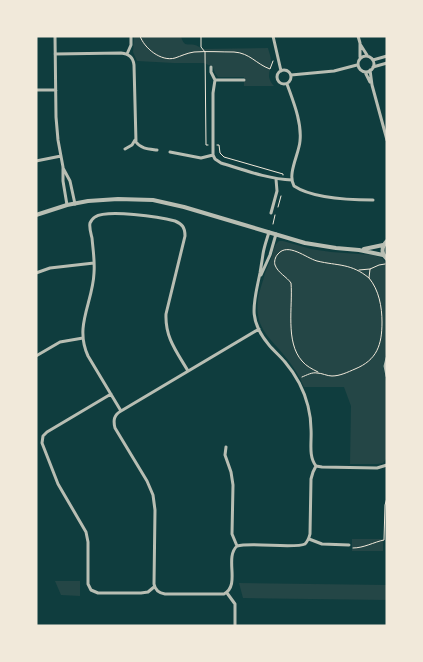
<svg xmlns="http://www.w3.org/2000/svg" width="423" height="662" font-family="Lato,sans-serif">
<rect width="100%" height="100%" fill="#0f3d3e"/>
<!-- green -->
<path fill="#244646" d="M134,36H181C184,48 188,43 195,45C198,46 200,47 202,49L268,48C269,52 271,57 271,61C271,72 265,76 274,86H244V77H218L215,73L213,67L204,63H174L137,61L133,52Z
M279,241H283L311,249L331,252L373,255L382,258L386,263L387,351L383,366L387,386L386,453V459L383,463L377,464H350L351,406L344,387H304C300,377 294,368 288,360C272,339 254,330 258,299C259,291 263,282 265,273C267,268 269,264 271,259C274,252 273,246 279,241Z
M352,539H383V551H352Z
M55,581H80V596L61,595Z
M239,583L387,585V600L243,598Z"/>
<g fill="none" stroke-linecap="round" stroke-linejoin="round">
<!-- path -->
<path stroke="#f1e9da" stroke-width="1" d="M140,36C144,48 161,62 175,58C181,56 187,53 194,52C207,51 221,52 234,52C250,53 256,64 270,69L273,61
M201,36V47L205,52L206,145H208
M217,145H219L220,153L224,157L283,174V175
M278,207L281,196
M273,224L275,215
M359,270L370,269
M318,372C312,369 306,366 302,361C285,342 293,306 291,283C287,277 278,273 275,265C274,262 275,257 278,254C288,242 306,258 317,261C338,266 351,263 369,278
M302,377C307,375 312,372 317,373C322,373 327,376 332,376C340,376 348,372 355,369C377,360 382,345 382,322C382,307 379,290 369,278L370,269L379,265L385,264
M353,548C364,548 374,542 384,540L385,505L387,498"/>
<!-- minor -->
<path stroke="#b8beb3" stroke-width="3" d="M55,36L56,117L58,140L63,167V181L67,205
M273,36L281,71
M358,36L360,43V57
M360,44L367,55
M55,54L121,53C129,54 133,57 134,65L136,142C141,149 149,149 157,150
M127,54L131,45V36
M358 64a8 8 0 1 1 16 0a8 8 0 1 1-16 0Z
M373,60L387,56
M211,67V72L215,80L213,93V155L215,159L221,163C244,170 268,179 292,180
M373,67L387,63
M277 77a7 7 0 1 1 14 0a7 7 0 1 1-14 0Z
M370,70L372,85L387,140
M365,72L370,82
M291,75L334,71L357,65
M215,80H244
M287,84C293,101 302,122 300,141C299,154 287,174 294,186C312,198 351,200 373,200
M36,90H56
M125,149L132,145L135,140
M170,152L201,158L213,155
M36,161L61,156
M63,168L70,181L75,204
M271,213L277,191L276,179
M269,232C267,239 264,247 263,254C262,261 261,267 260,273C254,303 247,319 269,345C274,351 280,356 285,362C296,375 304,390 308,406C310,414 311,421 311,429C312,441 308,456 316,466L322,467L377,468L387,465
M36,273L50,268L94,263
M261,275L270,255L276,234
M259,329L121,411C114,415 113,420 115,428L147,481L153,495L155,510L154,584C155,590 159,593 165,594H224C241,585 224,558 237,546C252,542 295,549 305,544C308,541 309,538 310,534L311,479L313,472L316,466
M36,356L60,342L83,338
M387,358L385,366L387,376
M111,394L47,432L43,436L42,443L58,484L86,532L88,542V584L91,590L98,593H141L148,592L154,587
M121,411L88,356C74,326 93,302 94,273C95,261 93,250 92,238C91,234 89,228 90,223C91,221 93,218 95,217C107,209 160,217 175,221C182,224 185,227 185,236L166,314C165,338 177,352 188,371
M226,447L225,455L231,472L233,485L232,534L237,546
M309,539L322,544L349,545
M227,593L235,604V626"/>
<!-- tertiary -->
<path stroke="#b8beb3" stroke-width="4" d="M36,215L67,205L88,201L118,199L153,200L184,207L305,243L336,248L359,250L383,255
M387,241C381,247 381,254 387,259
M364,249L383,245"/>
</g>
<!-- border -->
<rect width="423" height="662" fill="none" stroke="#f1e9da" stroke-width="75"/>
</svg>
